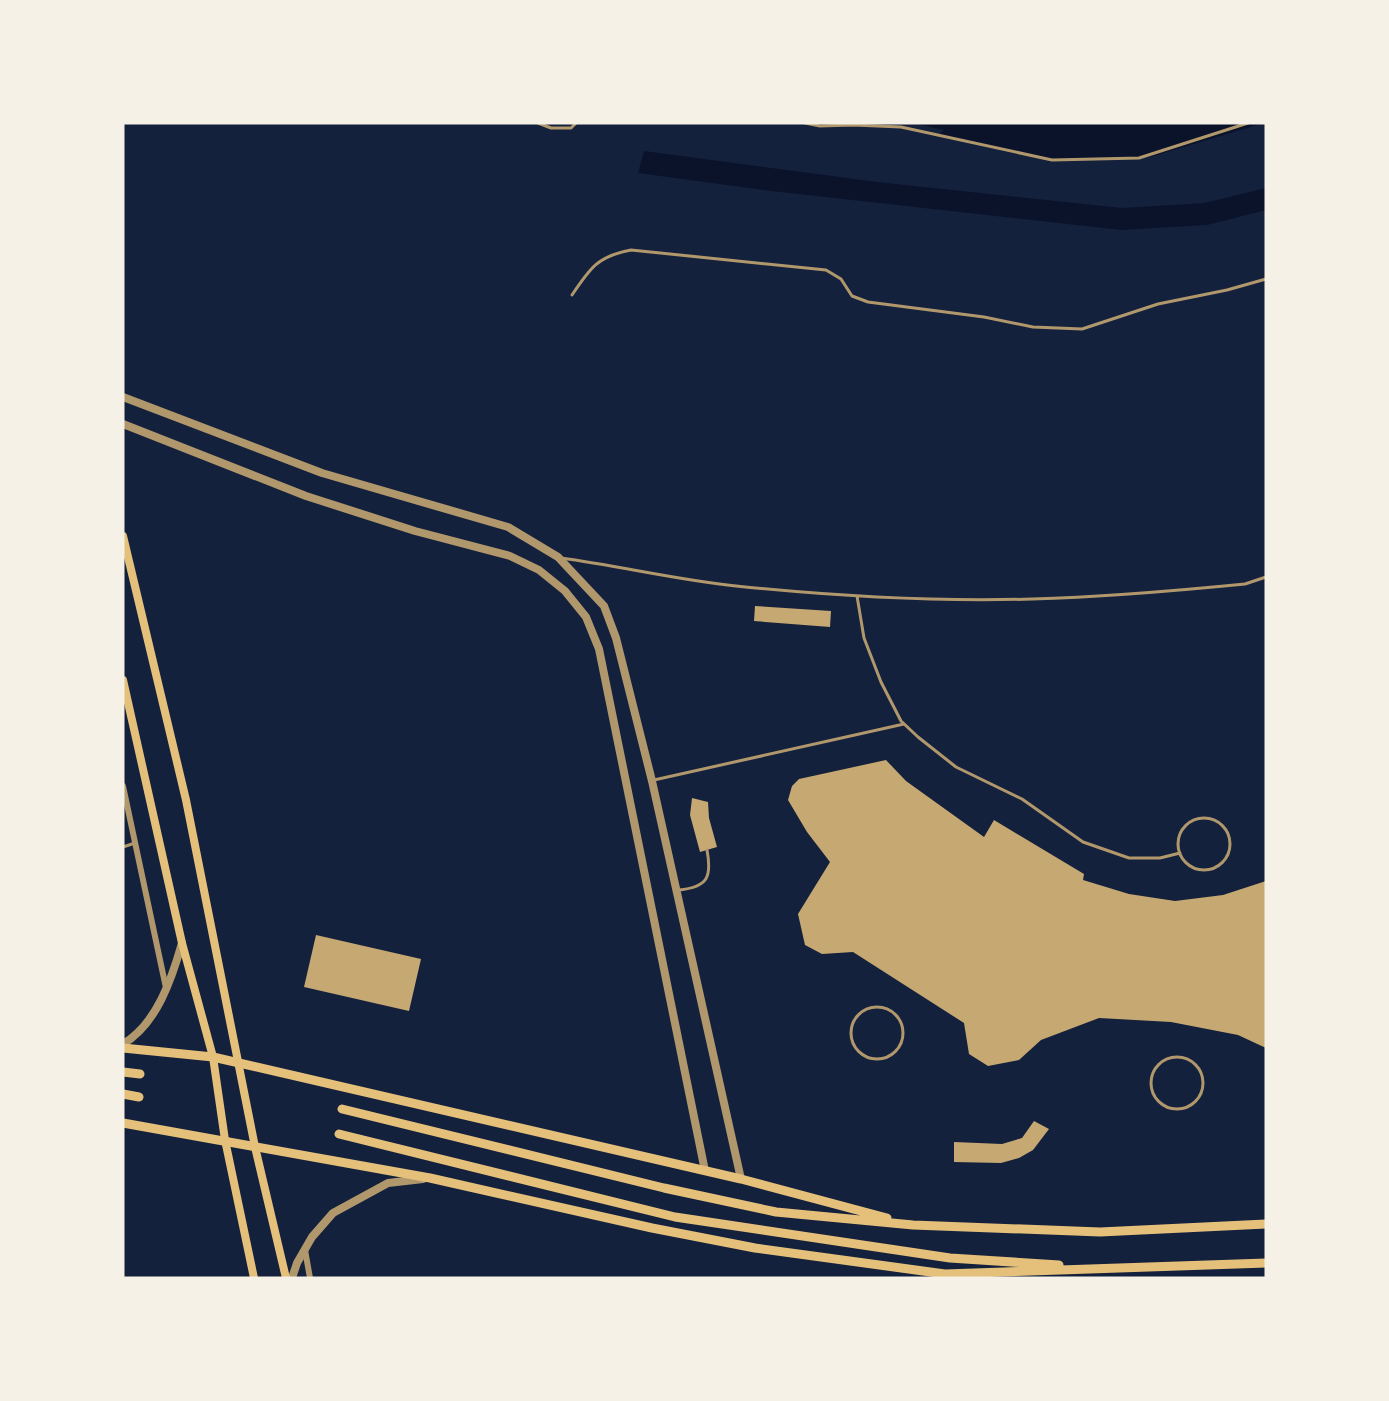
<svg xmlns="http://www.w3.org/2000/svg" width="1389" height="1401" font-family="'Asap Condensed',sans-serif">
<rect width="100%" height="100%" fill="#14213d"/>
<!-- water -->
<path fill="#0b132b" d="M866,123H1264L1150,157L1052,160L939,135L944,130L917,124Z
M644,151L877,182L1122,208L1204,203L1266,188V210L1207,225L1121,230L771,191L638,173Z"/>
<!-- building -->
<path fill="#c6a872" d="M755,606L831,611L830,627L754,621Z
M886,760L906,781L984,837L994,820L1084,874L1083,880L1129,894L1175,901L1223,895L1266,881V1048L1238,1035L1171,1022L1099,1018L1041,1040L1019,1060L988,1066L969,1054L964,1023L853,952L822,954L805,945L798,914L830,862L807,832L788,800L792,786L799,779Z
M692,798L708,802L709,818L717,847L700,852L690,815Z
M316,935L421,959L409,1011L304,987Z
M1034,1121L1049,1129L1033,1150L1019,1158L1001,1163L954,1162V1142L1002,1144L1022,1138Z"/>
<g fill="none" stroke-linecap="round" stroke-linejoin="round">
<!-- service -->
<path stroke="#b1986c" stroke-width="3" d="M538,123L551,128H571L576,123
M805,123L820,126L853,125L901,127L1052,160L1139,158L1248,123
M572,295C590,268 598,256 631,250L826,270L841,279L852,296L868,302L984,317L1033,327L1082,329L1158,304L1227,290L1266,279
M561,558C620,566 678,580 736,586C834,596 933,602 1032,599C1103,597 1174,591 1245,584L1266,577
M857,596L864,638L881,682L901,721L918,737L956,767L1022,799L1083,842L1129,858H1160L1180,853
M654,780L904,724
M1178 844a26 26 0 1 1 52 0a26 26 0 1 1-52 0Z
M123,847L135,843
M679,890C708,887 712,877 707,850
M851 1033a26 26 0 1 1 52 0a26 26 0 1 1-52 0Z
M1151 1083a26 26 0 1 1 52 0a26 26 0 1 1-52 0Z"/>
<!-- minor -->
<path stroke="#b1986c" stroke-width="6" d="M123,786L166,988
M305,1250L310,1278"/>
<!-- tertiary -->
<path stroke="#b1986c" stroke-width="8" d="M123,397L322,473L508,527L558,557L604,606L616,638L652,781L741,1179
M123,424L306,496L415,531L510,556L539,570L565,591L586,617L599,649L705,1171
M123,1044C157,1024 172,978 182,943
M292,1278L297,1263L312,1237L333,1213L388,1183L423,1179"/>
<!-- secondary -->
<path stroke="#e5c07b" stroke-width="8" d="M123,536L186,800L255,1147L286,1278
M123,680L182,943L213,1057L225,1140L254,1278"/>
<!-- primary -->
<path stroke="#e5c07b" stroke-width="9" d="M123,1048L213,1057L741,1179L887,1218
M123,1072L140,1074
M123,1094L139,1097
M342,1109L664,1188L776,1212L913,1225L1100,1232L1266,1224
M123,1123L430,1178L652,1228L755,1248L945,1274L1266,1263
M339,1134L675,1217L950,1258L1059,1265"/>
</g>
<!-- border -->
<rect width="1389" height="1401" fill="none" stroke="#f6f1e7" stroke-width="249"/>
</svg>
